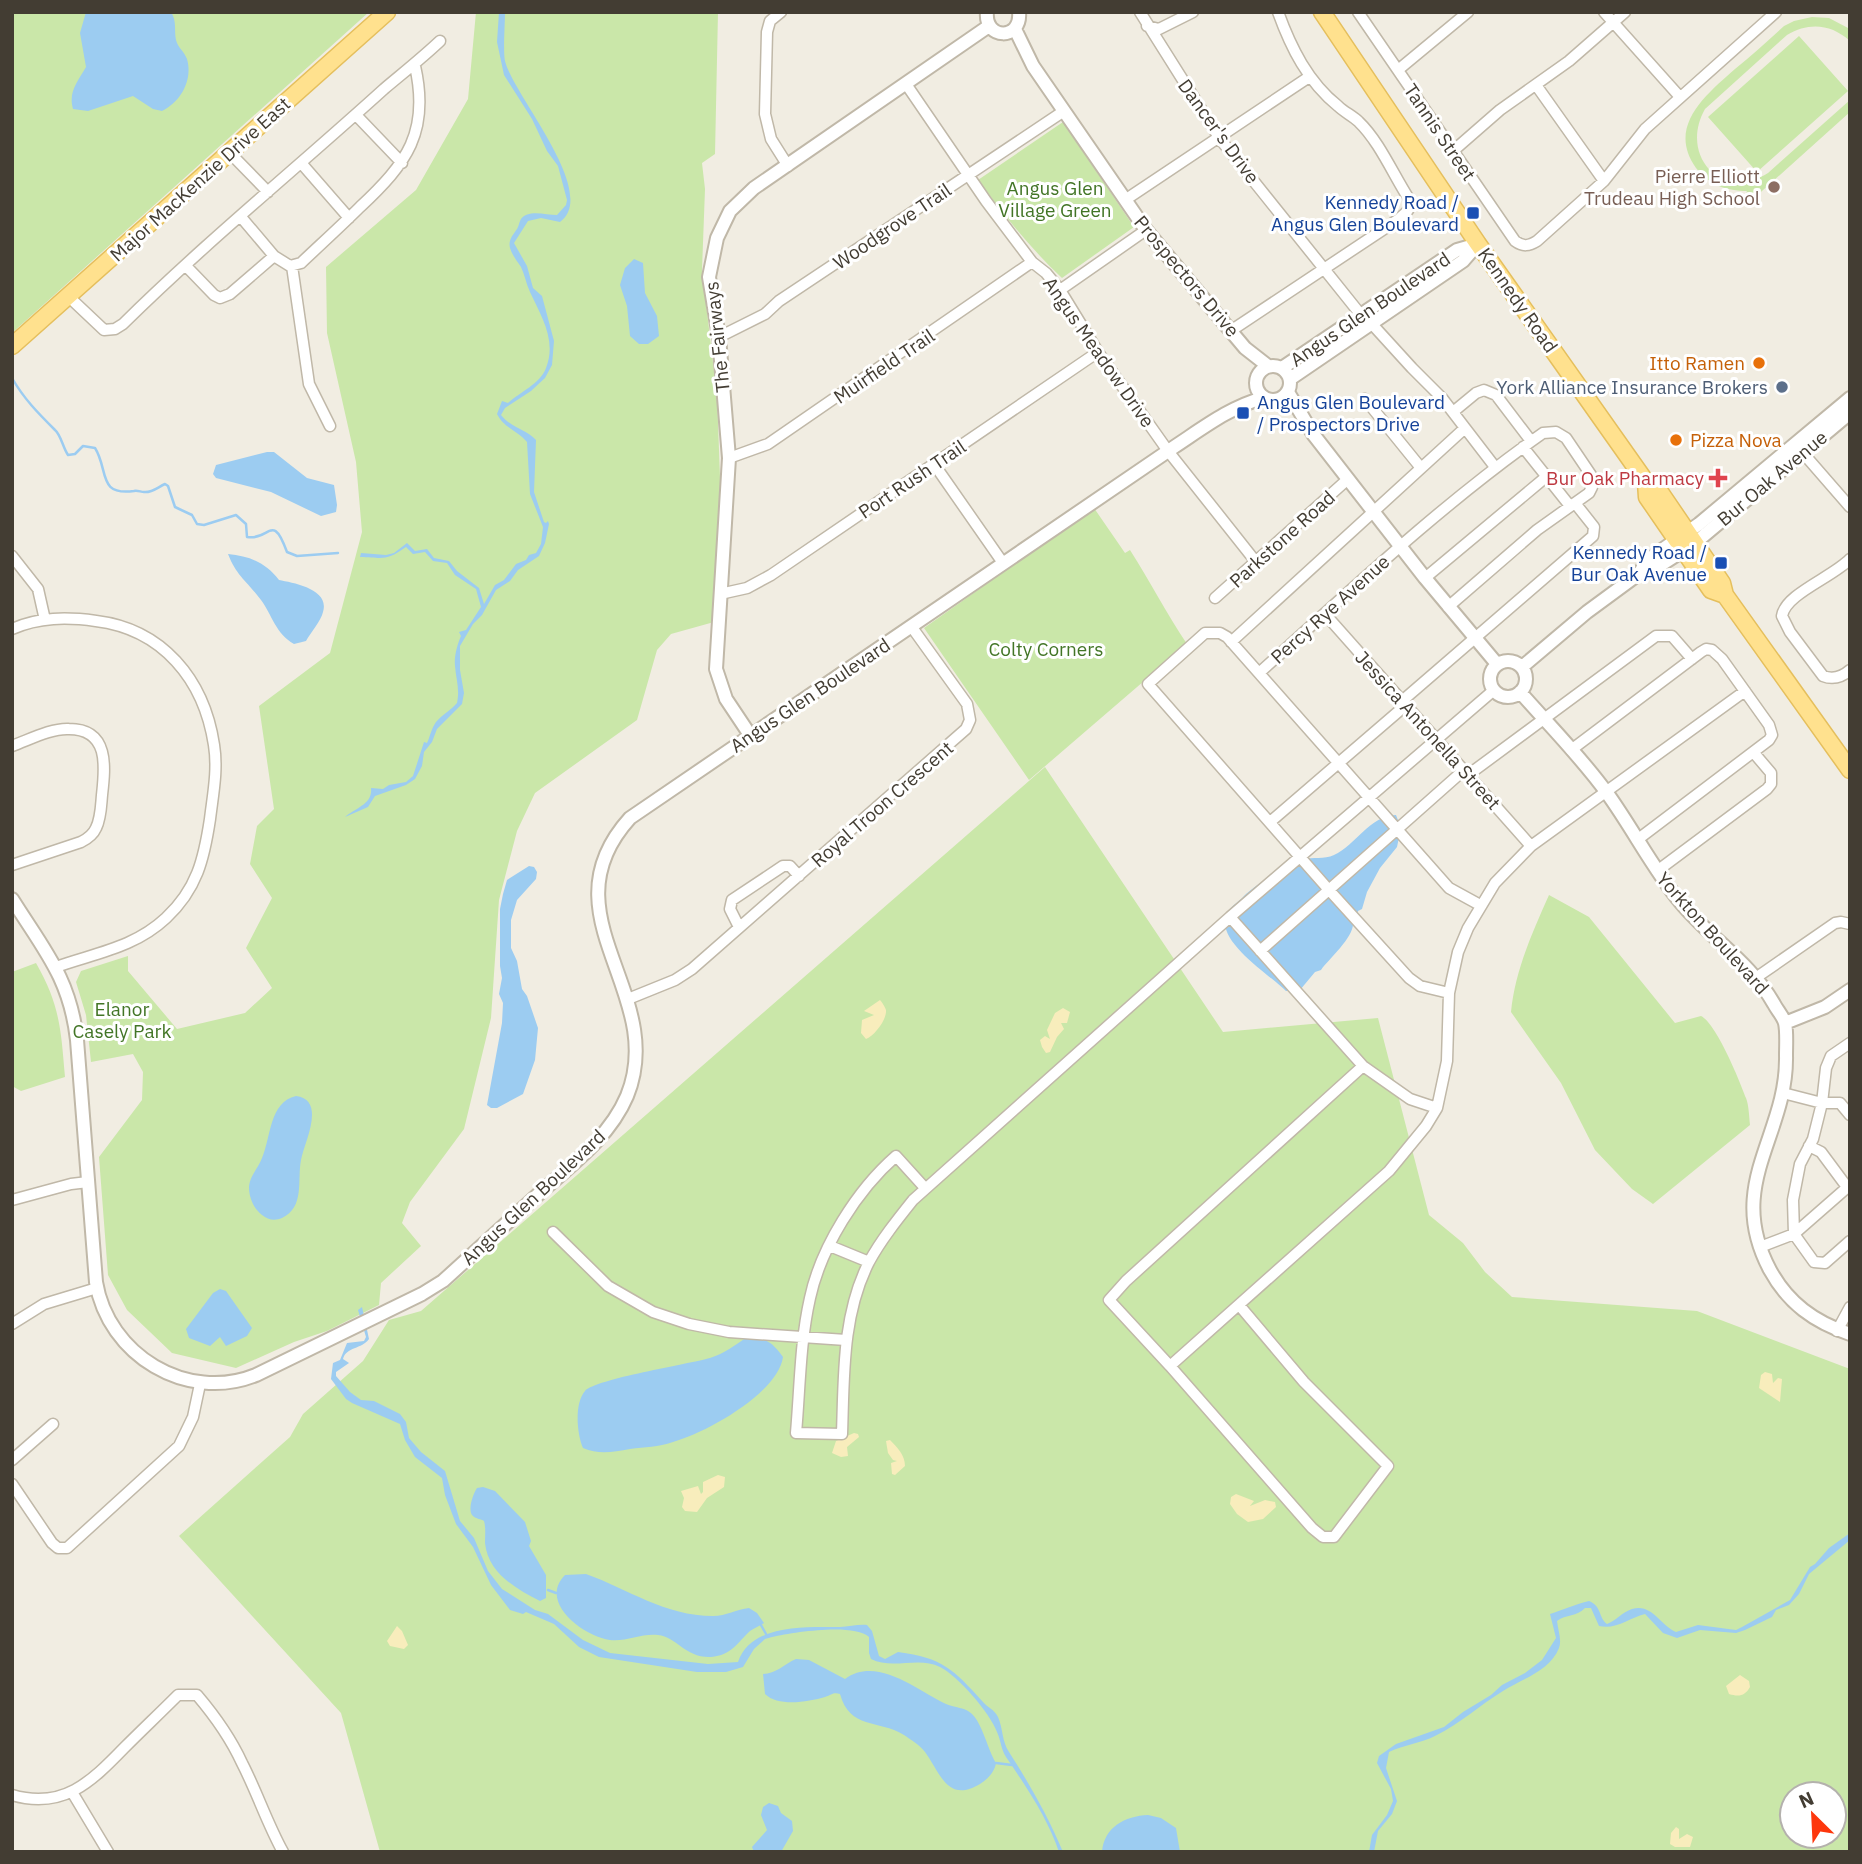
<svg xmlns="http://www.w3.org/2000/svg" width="1862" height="1864" font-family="'IBM Plex Sans',sans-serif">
<rect width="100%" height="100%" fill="#f1ede2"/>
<!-- green -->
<path fill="#cae7a9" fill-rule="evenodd" d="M12,12H369L12,333Z
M476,12H718L715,154L702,163L705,189L702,270L717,396L721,504L714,622L671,634L657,650L637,720L535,793L517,831L499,900L491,1018L464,1129L410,1202L402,1223L421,1246L381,1283L379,1305L327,1331L294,1342L236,1368L172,1353L127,1310L108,1275L99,1157L142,1100L143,1072L133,1054L91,1062L86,1015L76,982L81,971L128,956V971L177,1029L245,1013L272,988L246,948L272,898L250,864L257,826L274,809L259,706L330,653L362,532L356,462L327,333L326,267L416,190L468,99Z
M1812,17L1829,18L1848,28L1850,41C1831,24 1809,22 1787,35L1705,109C1679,155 1721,202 1768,173L1850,100V112L1752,200L1746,193L1747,191C1727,191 1709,185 1696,168C1666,126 1707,94 1735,69C1752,55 1768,41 1784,26L1794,21Z
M1799,36L1848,91L1757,172L1708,117Z
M1063,122L1134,227L1062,278C1030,248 1004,215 978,180Z
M1094,508L1125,553L1130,550C1150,581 1166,613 1187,644L1029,780L924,628Z
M1045,767L1223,1032L1378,1018L1429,1215L1463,1243L1485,1272L1512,1297L1697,1311L1850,1369V1852H380L341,1713L179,1536L290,1437L303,1414L363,1361L389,1320L421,1311ZM1792,1794H1834V1836H1792Z
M1549,895L1589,917L1675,1023L1701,1016C1716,1023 1740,1081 1746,1098C1749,1106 1749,1116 1750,1125L1653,1204L1632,1189L1595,1150L1561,1083L1511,1012C1515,971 1532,933 1549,895Z
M36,963C60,1005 61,1030 65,1077L21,1091L12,1086V972Z"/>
<!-- sand -->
<path fill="#f8edbc" d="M880,1000C882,1002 885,1007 886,1010C887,1020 874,1036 866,1039L861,1033L862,1020L874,1015L864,1011Z
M1063,1008L1070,1012L1067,1023H1061L1064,1029L1057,1037L1050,1052L1046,1053L1042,1047L1040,1040L1045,1036L1050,1039L1047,1030L1055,1013Z
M1765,1372L1772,1374L1773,1383L1778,1378L1782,1379L1780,1402L1759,1388L1761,1375Z
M854,1433L858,1434L859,1437L847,1447L848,1456L841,1457L832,1453L836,1441Z
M890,1440C897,1447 905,1455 905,1466L895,1475L892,1474L891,1463L897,1461L893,1460L888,1453L886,1441Z
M718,1475L725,1477L724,1487L707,1498L697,1512L685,1511L682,1507L684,1498L681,1491L698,1486L701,1494L703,1492V1482Z
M1236,1494L1254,1501L1250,1506L1265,1500L1275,1502L1276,1507L1263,1519L1248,1522L1237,1514L1230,1504L1231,1497Z
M397,1626L402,1631L408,1645L404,1649L390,1646L387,1641Z
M1740,1675L1749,1681L1750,1687C1745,1696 1739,1697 1729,1694L1726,1686Z
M1676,1827L1679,1829V1839L1687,1834L1693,1837L1690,1847H1675L1670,1844L1671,1833Z"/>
<!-- water -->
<path fill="#9cccf1" d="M86,12H171C177,21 174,30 176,40C178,48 184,51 187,59C193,80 181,102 162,111L153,109L133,96L88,111L73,109C68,92 78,81 86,67L80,33Z
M499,12H505C505,24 503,52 505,61C513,95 600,193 560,222L541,218L528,221L514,243L527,266L533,288L542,296L554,341L552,365L545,378L531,391L505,408L501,415C510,427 527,430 536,440L534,492L544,522L546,523L548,521L549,524L545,543L539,556L518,570L510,581L496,590L482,615L473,624L460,646V670L464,693L462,704L437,729L432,742L424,752L422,766L415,779L406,785L375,796L368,807L345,817C355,808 373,804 371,788L383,789L389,785L406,782L413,776L424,742L427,743C430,737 431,729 436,722C442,715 451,710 457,703C460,689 456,679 455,666C454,657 457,645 461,636L459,632L466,630L481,607L476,589L455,575L447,563L433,561L425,552L413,554L406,547C386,561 385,558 360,557L361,553L386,555L394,553L407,543L415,551L427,549L434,558L449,561L457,571L479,588L484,604L495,585L504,580L516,564L526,560L529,555L536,553L541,544L543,527L530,494L527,442C518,431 504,428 497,414L502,401L508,403C520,392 540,384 546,368C557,340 541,316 530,292C526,284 525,275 521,267C517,261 512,255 510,248C508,240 513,235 517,229C519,226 519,222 521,219C528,209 546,215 557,215L566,205L567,200L558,166L547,151L532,119L504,75L497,42Z
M634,259L643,263L645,293L657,316L659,336L648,344H639L630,336L627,306L620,285L625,268Z
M267,452H274L307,478L334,485L337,505L336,512L321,516L271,492L216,478L213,474L216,465Z
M228,554C250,556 266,563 279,580C294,583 330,589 323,612C321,621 311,632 306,641L294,644C276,634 272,615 261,600C248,582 237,577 228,554Z
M1396,815L1401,828L1397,847L1380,868L1367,892L1362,909L1358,911L1356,920L1353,923C1354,937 1330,958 1321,970L1315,972L1300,990L1286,991C1271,976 1223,946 1225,921C1225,909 1237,904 1244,896C1255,885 1287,865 1303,860C1313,856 1324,860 1334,855C1356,845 1369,816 1396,815Z
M529,866L534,867L537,872L536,879L517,900L511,920V948L517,961L522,989L527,996L538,1028L535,1060L523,1094L497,1108H491L487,1105L502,1023L503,1003L499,994L502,978L500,966V909L503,894L507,880Z
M296,1096C327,1100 304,1143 301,1160C297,1181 305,1207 282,1218C275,1221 268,1220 262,1215C254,1209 249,1198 249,1187C250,1175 258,1169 262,1158C271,1138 269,1102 296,1096Z
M220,1289L226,1291L252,1328L247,1336L226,1346L220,1337L210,1346L189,1338L186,1329L213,1293Z
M362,1307L369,1339C362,1349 346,1347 343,1359L349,1363L336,1372V1376L350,1392L361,1400L374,1401L400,1414L406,1422L409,1438L421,1452L445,1471L460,1521L474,1538L488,1571L502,1589L535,1610L548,1614L583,1640L610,1653L708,1664L738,1662C751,1623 809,1627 840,1627C849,1627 858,1624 867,1625L872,1631L879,1656L885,1659L898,1652C943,1658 953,1669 983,1702C988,1708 994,1709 998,1717C1003,1728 1002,1742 1009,1752C1030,1785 1048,1816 1063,1852H1059C1048,1819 1026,1786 1006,1757C1001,1749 1001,1741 997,1732C990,1713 958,1676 940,1667C919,1656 892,1670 871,1659L869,1653V1637C854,1623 794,1632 772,1637L765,1639L754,1649L743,1667L726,1672H697L599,1657L579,1647L554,1624L526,1612L523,1614L510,1610L491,1585L473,1547L456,1524L445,1495L442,1478L415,1457L405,1440L400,1424L352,1403L346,1399L331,1379L333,1363L340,1360L347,1343L364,1341L366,1337L358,1310Z
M747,1337C767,1339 771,1341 783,1357C778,1393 706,1433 673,1442C658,1447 645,1447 630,1449C613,1452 599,1455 583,1448C577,1434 574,1404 585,1391C595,1379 689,1364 710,1358C723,1354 736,1345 747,1337Z
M483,1487L495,1491L525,1522L531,1541L529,1546L546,1575V1598L540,1601C516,1589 488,1573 485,1543C485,1535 486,1528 484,1521C481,1519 476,1519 473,1516C467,1511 473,1494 477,1488Z
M1850,1533V1540L1809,1574L1799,1594L1789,1605L1776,1610L1772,1617L1745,1630L1736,1633L1700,1630L1677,1638L1663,1633L1645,1614C1629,1618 1616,1630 1599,1626L1591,1608H1585C1577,1617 1566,1614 1557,1621C1558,1630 1562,1640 1559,1648C1550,1671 1522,1679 1503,1691C1480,1705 1461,1723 1435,1736C1421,1743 1404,1745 1389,1752L1386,1768L1397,1801L1392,1814L1378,1831L1374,1852H1369L1372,1835L1387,1815L1393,1801L1391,1789L1377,1763L1379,1756L1396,1744L1444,1727L1463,1712L1491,1695L1502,1685L1525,1673L1542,1660L1556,1638L1550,1614C1562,1610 1576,1604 1589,1601C1602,1606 1598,1617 1607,1624C1616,1621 1622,1612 1632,1609C1652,1603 1660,1625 1676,1632L1698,1625L1736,1630L1742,1627L1790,1600L1810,1567L1815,1564L1829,1548Z
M586,1574C628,1589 665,1616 713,1616C726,1616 737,1609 749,1608L757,1613L764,1623C760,1626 754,1628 750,1631C737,1643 732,1655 711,1657C685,1658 677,1637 658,1635C642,1633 626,1642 610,1640C583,1636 538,1602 565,1575Z
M796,1659L809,1660L845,1679C877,1655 918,1691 946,1704C955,1708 965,1707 972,1714C982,1723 988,1750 996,1763C995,1771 988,1779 980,1784C947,1804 940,1772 925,1752C919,1744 911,1740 904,1735C878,1719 850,1730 840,1694C833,1692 832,1695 825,1697C808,1702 778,1707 765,1694L763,1674C776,1674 784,1664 796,1659Z
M769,1803L778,1806L781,1813L792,1821L793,1831L781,1852H754L752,1847L767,1830L761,1815L763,1807Z
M1148,1815L1161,1818L1176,1828L1180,1852H1102C1104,1827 1125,1816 1148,1815Z"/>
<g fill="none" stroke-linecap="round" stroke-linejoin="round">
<!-- stream -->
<path stroke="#9cccf1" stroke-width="2.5" d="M12,378C24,399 38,413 55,430C61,435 63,448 68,455L75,454L83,446L95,448C109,470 97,496 134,491C137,490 141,492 144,492C152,493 158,487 165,484L168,486L175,507L192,515L197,524L204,525L236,515L246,524L247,537C270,541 272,511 287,552L297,556L338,553
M548,1590L556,1593
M761,1625L766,1634
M996,1763L1012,1765"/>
<defs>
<path id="minor" d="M781,12L770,21L767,32L765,114L771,139L788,166
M1140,12L1220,139L1361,315L1371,323L1412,368L1442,398L1495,467
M1358,12L1515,241C1523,247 1529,246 1537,241L1604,181L1645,129L1776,12
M1604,12L1680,97
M1147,26L1159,29L1193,12
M1398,70L1468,12
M906,84L986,201L1032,262L1046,273L1060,290L1098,352L1168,451L1256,562
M1536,85L1604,181
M356,115L402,163
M1453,151L1500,110L1569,61L1625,12
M230,153L268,192
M302,164L349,218
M1125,200L1309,77
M274,256L290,266L301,263C321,244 341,226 360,207C407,163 430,132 415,66
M186,266L214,295L220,298L230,294L274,256L241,217
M292,266L309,384L330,426
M1060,290L1146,230
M68,296L104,330L115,329L123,324C205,243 298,167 384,89C403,73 422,58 440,41
M1232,330L1399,219C1406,212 1412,210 1409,199C1394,176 1379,141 1359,122C1353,116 1344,112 1338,106C1308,82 1291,48 1278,12
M719,337L765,314L779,301L1064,111
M1365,399L1421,468
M1453,412L1476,393L1484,390L1496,395L1531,441
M1523,447L1570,506
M1803,453L1850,507
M729,458L768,444L1032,262
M934,464L1003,563
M12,556L38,589L45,620
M1850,559C1833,577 1785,594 1782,616L1790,632L1823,676C1833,680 1842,677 1850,670
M1425,578L1546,477
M720,594L747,588L771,575L1098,352
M1215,598L1348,479
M1325,614L1531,846
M12,629C39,617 67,617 96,621C162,629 204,679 214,745C218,770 213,794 210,819C204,859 197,889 166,918C134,948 95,953 56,967
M1231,642L1465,428
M1259,673C1351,590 1442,504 1543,433L1556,432L1566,438L1591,475L1592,487L1589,493L1537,530L1448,607
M1494,690L1230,917L1363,1066L1410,1099L1437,1108L1447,1061L1449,993L1458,952L1468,928L1495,883L1531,846L1745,691
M1402,701L1593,536L1594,527L1575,503
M12,746C29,740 51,728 69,729C110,729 105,768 102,795C101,806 101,818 96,828C93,835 87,839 81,842L12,865
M1571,750L1701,652L1706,649L1712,650L1722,659L1769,725L1772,735L1769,740L1637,840
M1468,775L1656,636H1672L1692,659
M1270,822L1406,705
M1657,871L1767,789L1771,784V773L1754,753
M739,927L730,909L732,900L783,866H790L799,876
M1260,951L1464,770
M1757,977L1835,923L1841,922L1850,924
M1449,993L1420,986L1409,978L1329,890L1148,684L1205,633H1220L1227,637L1449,888L1480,905
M628,999L675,980L692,969L966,729L970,720L967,704L911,626
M1850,1043L1831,1056L1826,1068L1822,1103L1813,1139L1800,1164L1793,1200L1794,1234L1814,1262L1825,1263L1850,1241
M1363,1066L1126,1281L1109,1300L1170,1366L1389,1171L1426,1126L1437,1108
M1783,1093L1822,1103H1840L1850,1115
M1809,1146L1821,1152L1847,1187
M925,1188L896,1156C857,1190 821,1247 810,1298C800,1342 800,1388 796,1433L842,1434C844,1376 842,1315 869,1262C881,1240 897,1220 913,1200L1230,917
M12,1200L71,1184L88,1182
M553,1232L608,1286L653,1312L689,1324L729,1332L846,1340
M830,1246L869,1262
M1760,1247L1794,1234L1850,1185
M12,1324L44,1304L97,1288
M1837,1331L1850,1307
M1170,1366L1312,1528L1323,1537H1334L1388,1466L1304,1382L1239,1305
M12,1460L53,1424
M12,1484L52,1543L58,1548H67L179,1446L193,1417L200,1384
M72,1792L108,1852
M12,1795C63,1810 91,1782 124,1748C142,1730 160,1713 178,1695H197C214,1715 231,1739 242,1763C257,1792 267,1823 283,1852"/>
<path id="tertiary" d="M987,12C984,40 1022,41 1019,12
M1015,29L1033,66L1146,230L1245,348L1268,366
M1256 383a17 17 0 1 1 34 0a17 17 0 1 1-34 0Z
M1282,368L1457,250L1478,244
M1290,379L1463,261L1477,245
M1288,392L1313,434L1425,578L1497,664
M1640,573L1646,561L1699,524L1850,398
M1490 679a18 18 0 1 1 36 0a18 18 0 1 1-36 0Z
M1522,667L1587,612L1640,573L1653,570L1695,543L1850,413
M1520,692C1549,725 1581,757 1607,793C1633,829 1653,869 1681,903C1711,939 1751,963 1774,1004C1777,1010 1783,1016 1785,1023C1787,1032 1786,1045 1786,1055C1788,1136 1724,1184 1770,1270C1788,1303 1814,1322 1850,1334
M750,735L726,699L716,669L729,458L719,337L709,277L717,238L730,211L754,188L989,26
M12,899C44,950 70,978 77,1040L96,1282C108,1355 187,1403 256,1375L422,1294L443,1281C476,1251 509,1221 542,1191C574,1163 610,1136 627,1096C669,993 542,915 630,818L1174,447C1203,428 1230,407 1263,398
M1785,1023L1825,1007L1850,990"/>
<path id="primary" d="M1322,12L1478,244L1646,482L1658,489L1722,583L1725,595L1850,770
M12,346L387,12
M1646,482L1647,497L1711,590L1725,595"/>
</defs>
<!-- minor casing -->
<use href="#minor" stroke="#c0b8a8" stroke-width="13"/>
<!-- tertiary casing -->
<use href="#tertiary" stroke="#c0b8a8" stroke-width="16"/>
<!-- primary casing -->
<use href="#primary" stroke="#e5bf5d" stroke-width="19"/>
<!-- minor -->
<use href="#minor" stroke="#fff" stroke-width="10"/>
<!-- tertiary -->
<use href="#tertiary" stroke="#fff" stroke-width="12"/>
<!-- primary -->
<use href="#primary" stroke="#ffe18e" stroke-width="16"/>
</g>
<!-- markers -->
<circle fill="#8d6e63" stroke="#fff" stroke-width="2.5" cx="1774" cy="187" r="7"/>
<g fill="#1a4fb4" stroke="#fff" stroke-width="2.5">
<rect x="1466" y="206" width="14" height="14" rx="3.5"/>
<rect x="1236" y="406" width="14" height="14" rx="3.5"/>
<rect x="1714" y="556" width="14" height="14" rx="3.5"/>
</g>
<g fill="#e8710a" stroke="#fff" stroke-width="2.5">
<circle cx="1759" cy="363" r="7"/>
<circle cx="1676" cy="440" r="7"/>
</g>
<circle fill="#5c6f8a" stroke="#fff" stroke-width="2.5" cx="1782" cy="387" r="7"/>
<path fill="#e0444e" stroke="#fff" stroke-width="2.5" d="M1714.5 467.5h7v7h7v7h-7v7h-7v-7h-7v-7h7z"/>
<g text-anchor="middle" stroke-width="6" stroke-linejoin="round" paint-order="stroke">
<!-- street labels -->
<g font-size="19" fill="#433d33" stroke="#fff">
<text transform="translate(1219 131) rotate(54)" y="7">Dancer's Drive</text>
<text transform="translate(1440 132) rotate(56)" y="7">Tannis Street</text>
<text transform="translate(200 179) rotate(-42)" y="7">Major MacKenzie Drive East</text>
<text transform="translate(892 226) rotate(-34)" y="7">Woodgrove Trail</text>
<text transform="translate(1187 276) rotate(50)" y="7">Prospectors Drive</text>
<text transform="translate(1518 300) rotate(55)" y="7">Kennedy Road</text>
<text transform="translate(1370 309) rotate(-34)" y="7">Angus Glen Boulevard</text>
<text transform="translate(717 337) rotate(-96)" y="7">The Fairways</text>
<text transform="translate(1099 352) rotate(55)" y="7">Angus Meadow Drive</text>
<text transform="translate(884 366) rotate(-34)" y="7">Muirfield Trail</text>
<text transform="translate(1772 478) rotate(-40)" y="7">Bur Oak Avenue</text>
<text transform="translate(912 479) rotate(-34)" y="7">Port Rush Trail</text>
<text transform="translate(1282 539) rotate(-42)" y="7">Parkstone Road</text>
<text transform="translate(1330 609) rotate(-42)" y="7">Percy Rye Avenue</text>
<text transform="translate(810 695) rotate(-34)" y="7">Angus Glen Boulevard</text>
<text transform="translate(1428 730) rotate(48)" y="7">Jessica Antonella Street</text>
<text transform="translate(882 804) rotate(-41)" y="7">Royal Troon Crescent</text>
<text transform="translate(1713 933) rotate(48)" y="7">Yorkton Boulevard</text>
<text transform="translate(533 1197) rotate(-43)" y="7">Angus Glen Boulevard</text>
</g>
<!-- education labels -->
<g font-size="19" fill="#785e54" stroke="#fff" text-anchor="end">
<text x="1760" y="183">Pierre Elliott<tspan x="1760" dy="22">Trudeau High School</tspan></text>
</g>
<!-- park labels -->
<g font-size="19" fill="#427526" stroke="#fff">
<text x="1055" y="195">Angus Glen<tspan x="1055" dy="22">Village Green</tspan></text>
<text x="1046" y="656">Colty Corners</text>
<text x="122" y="1016">Elanor<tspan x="122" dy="22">Casely Park</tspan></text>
</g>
<!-- transit labels -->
<g font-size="19" fill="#164399" stroke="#fff" text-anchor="end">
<text x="1459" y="209">Kennedy Road /<tspan x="1459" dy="22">Angus Glen Boulevard</tspan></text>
<text x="1257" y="409" text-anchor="start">Angus Glen Boulevard<tspan x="1257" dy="22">/ Prospectors Drive</tspan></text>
<text x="1707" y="559">Kennedy Road /<tspan x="1707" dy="22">Bur Oak Avenue</tspan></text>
</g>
<!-- food labels -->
<g font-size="19" fill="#c56008" stroke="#fff" text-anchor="end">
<text x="1745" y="370">Itto Ramen</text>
<text x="1690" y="447" text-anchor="start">Pizza Nova</text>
</g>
<!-- service labels -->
<g font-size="19" fill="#4e5e75" stroke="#fff" text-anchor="end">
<text x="1768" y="394">York Alliance Insurance Brokers</text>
</g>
<!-- health labels -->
<g font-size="19" fill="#be3a42" stroke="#fff" text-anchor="end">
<text x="1704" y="485">Bur Oak Pharmacy</text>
</g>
</g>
<!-- border -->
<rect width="1862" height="1864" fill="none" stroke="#433d33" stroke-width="28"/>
<!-- north arrow -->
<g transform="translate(1813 1815) rotate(336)"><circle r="33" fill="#ffffff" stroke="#b4b1ad" stroke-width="2"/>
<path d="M0-5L12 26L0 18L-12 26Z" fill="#fd370d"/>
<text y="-10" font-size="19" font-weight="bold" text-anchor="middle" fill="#433d33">N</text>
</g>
</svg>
